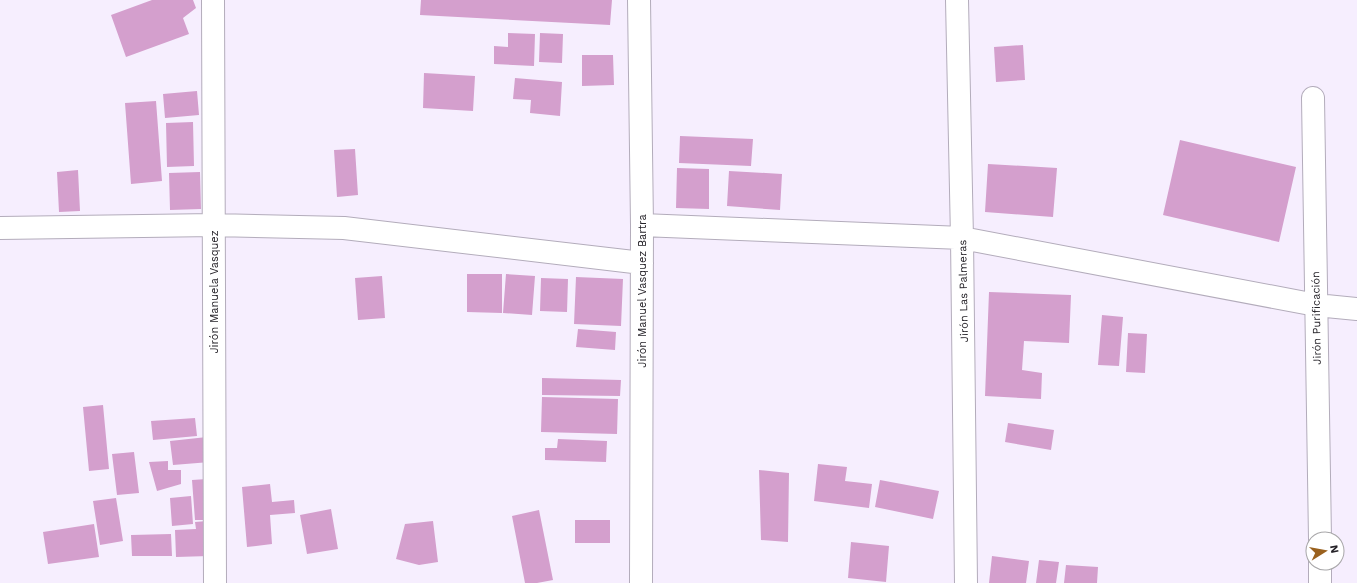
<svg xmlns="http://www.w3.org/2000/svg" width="1357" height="583" font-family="'Work Sans',sans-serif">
<rect width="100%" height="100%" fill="#f6eefe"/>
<!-- building -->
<path fill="#d49fcd" d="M152,0H193L196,8L183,18L189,34L126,57L111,15Z
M421,0H612L610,25L420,15Z
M508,33L535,34L534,66L494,64V46L508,47Z
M540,33L563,34L562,63L539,62Z
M1023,45L1025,80L996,82L994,47Z
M582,55H613L614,85L582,86Z
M424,73L475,76L473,111L423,108Z
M515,78L562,82L560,116L530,113L531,100L513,99Z
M197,91L199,115L165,118L163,94Z
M156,101L162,181L131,184L125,103Z
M193,122L194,166L167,167L166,123Z
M680,136L753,139L751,166L679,163Z
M1180,140L1296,167L1279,242L1163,215Z
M355,149L358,195L337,197L334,150Z
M988,164L1057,168L1053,217L985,212Z
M677,168L709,169V209L676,208Z
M78,170L80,211L59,212L57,172Z
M729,171L782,174L780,210L727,206Z
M200,172L201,209L170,210L169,173Z
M467,274H502V313L467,312Z
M506,274L535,276L532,315L503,313Z
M382,276L385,318L358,320L355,278Z
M576,277L623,279L621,326L574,324Z
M541,278L568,279L567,312L540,311Z
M989,292L1071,295L1069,343L1024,341L1022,370L1042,373L1041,399L985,396Z
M1102,315L1123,317L1119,366L1098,365Z
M578,329L616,332L615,350L576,347Z
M1128,333L1147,334L1145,373L1126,372Z
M542,378L621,380L620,396L542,395Z
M542,397L618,399L617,434L541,432Z
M103,405L109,469L89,471L83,407Z
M195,418L197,436L153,440L151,421Z
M1008,423L1054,430L1051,450L1005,442Z
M207,437L210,462L173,465L170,441Z
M558,439L607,441L606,462L545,460V448H557Z
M134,452L139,493L117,495L112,454Z
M168,461V470H181V484L157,491L149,462Z
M818,464L847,467L845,481L872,484L869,508L814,501Z
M759,470L789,473L788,542L761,540Z
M207,479L209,520H195L192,480Z
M880,480L939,491L933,519L875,507Z
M270,484L272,502L294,500L295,513L270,515L272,544L247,547L242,487Z
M191,496L193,524L172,526L170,498Z
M116,498L123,541L100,545L93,501Z
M331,509L338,549L307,554L300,515Z
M539,510L553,580L537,583H525L512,516Z
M575,520H610V543H575Z
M207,521L209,556L176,557L175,530L196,529L195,522Z
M433,521L438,562L419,565L396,559L405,524Z
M94,524L99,557L48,564L43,532Z
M171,534L172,556H132L131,535Z
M851,542L889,546L886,582L848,578Z
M992,556L1029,561L1026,583H989Z
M1039,560L1059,562L1056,583H1036Z
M1066,565L1098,567L1097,583H1064Z"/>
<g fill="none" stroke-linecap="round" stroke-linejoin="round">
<defs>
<path id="minor" d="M213,0L215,583
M639,0L642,225L641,583
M957,0L962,238L966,583
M1313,98L1320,539
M642,225L962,238L1316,305L1357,309
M0,228L214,225L344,228L642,263
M1320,563V583"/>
</defs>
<!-- minor casing -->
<use href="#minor" stroke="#b3acbb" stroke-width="24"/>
<!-- minor -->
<use href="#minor" stroke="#fff" stroke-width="22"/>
</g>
<g text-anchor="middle" stroke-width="3" stroke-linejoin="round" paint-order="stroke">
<!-- street labels -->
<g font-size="11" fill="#252228" stroke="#fff">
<text transform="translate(642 291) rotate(-90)" y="4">Jirón Manuel Vasquez Bartra</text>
<text transform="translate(963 291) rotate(-91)" y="4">Jirón Las Palmeras</text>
<text transform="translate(214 292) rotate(-90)" y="4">Jirón Manuela Vasquez</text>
<text transform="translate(1316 318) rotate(-91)" y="4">Jirón Purificación</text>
</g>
</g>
<!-- north arrow -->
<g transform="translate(1325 551) rotate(79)"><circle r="19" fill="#ffffff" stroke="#a8a7a9"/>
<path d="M0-3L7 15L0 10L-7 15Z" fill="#9a611e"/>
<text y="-6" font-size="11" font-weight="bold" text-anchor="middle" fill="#252228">N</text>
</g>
</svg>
